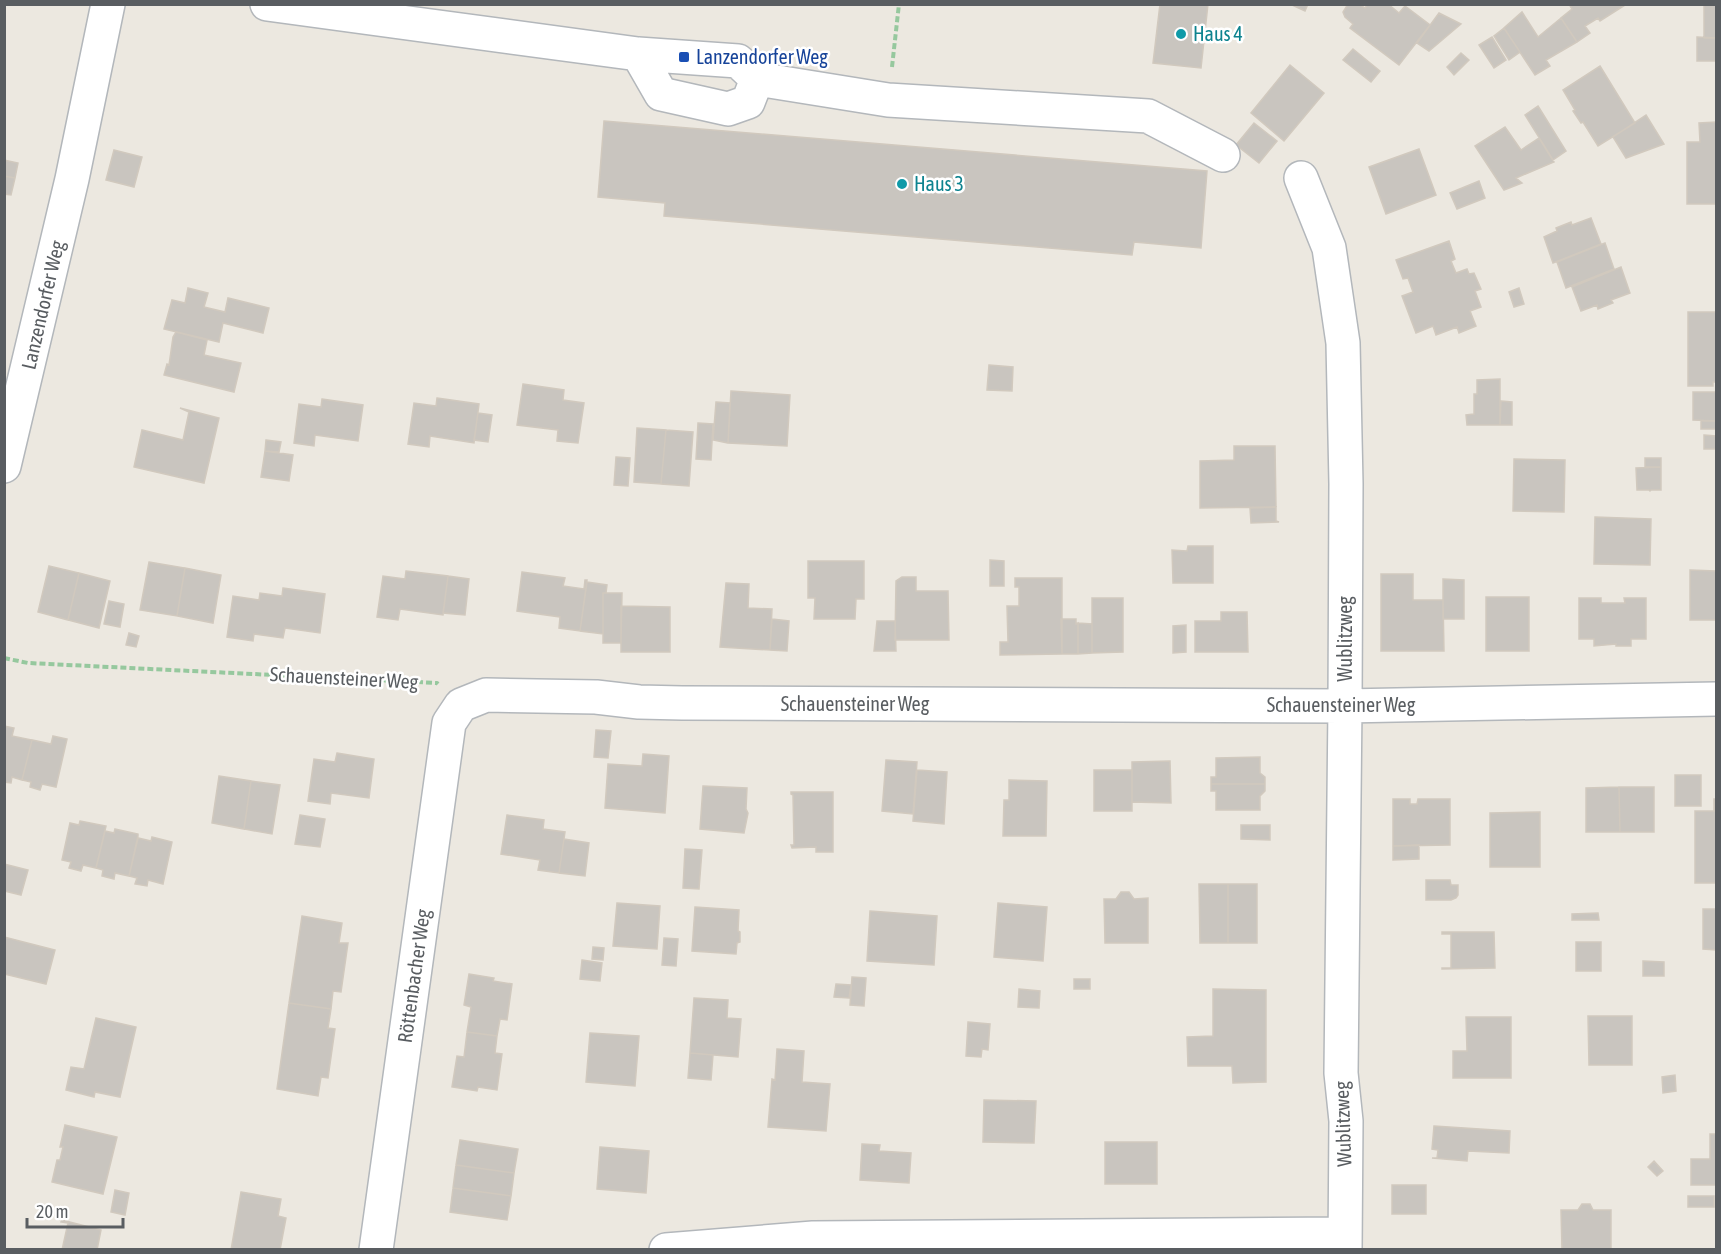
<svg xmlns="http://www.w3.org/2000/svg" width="1721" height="1254" font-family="'Asap Condensed',sans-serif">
<rect width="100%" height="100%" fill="#ece8e0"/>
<!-- building -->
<path fill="#c9c5bf" stroke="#d1c9be" stroke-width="1.5" d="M1160,4H1208L1201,68L1153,63Z
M1290,4H1308L1305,11Z
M1348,4H1359L1365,8L1368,4H1388L1399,13L1405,6L1430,25L1399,65L1350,28L1353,24L1345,17L1343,12Z
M1569,4H1624L1625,5L1600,21L1598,18L1585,26L1590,33L1577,42L1561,18L1572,9Z
M1704,4H1716V38H1704Z
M1522,12L1538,37L1561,18L1577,42L1546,60L1550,66L1535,75L1504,28Z
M1439,13L1461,24L1429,51L1417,43Z
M1504,28L1520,52L1509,60L1494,36Z
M1492,37L1506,60L1494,68L1479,45Z
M1697,37L1716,38V61H1697Z
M1353,49L1380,71L1371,82L1343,60Z
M1461,53L1469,60L1454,75L1447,67Z
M1290,65L1324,93L1284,141L1251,113Z
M1600,66L1635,123L1598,146L1583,122L1581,123L1573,111L1575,110L1563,90Z
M1538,106L1566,151L1553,160L1525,115Z
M1646,115L1664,144L1626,158L1613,137Z
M604,121L1207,171L1201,248L1134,242L1132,255L664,216L665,203L598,197Z
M1716,122V204H1687V142H1700L1699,123Z
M1254,123L1277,141L1259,163L1236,145Z
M1505,127L1521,150L1539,138L1554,162L1516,178L1522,183L1504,190L1475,146Z
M1419,149L1436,195L1386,214L1369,167Z
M114,150L142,157L134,187L106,180Z
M4,160L18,163L15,178L4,176Z
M4,176L15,178L11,195L4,194Z
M1479,181L1485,198L1457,209L1450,193Z
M1591,218L1601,244L1553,263L1544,237L1557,231L1556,228L1571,222L1572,225Z
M1449,241L1455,259L1451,261L1456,273L1467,269L1469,274L1474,273L1481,289L1475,291L1481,307L1470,311L1476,326L1459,333L1457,327L1436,335L1433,326L1416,333L1402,296L1413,292L1408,278L1403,279L1396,260Z
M1605,243L1614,269L1566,288L1557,262Z
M1621,267L1630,293L1611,300L1613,303L1598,309L1597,305L1581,311L1572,287Z
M188,288L208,293L204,307L225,312L228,298L269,308L263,333L223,323L219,342L164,329L172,300L185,303Z
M1519,288L1524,304L1514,307L1509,292Z
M1688,312H1716V382H1713V386H1688Z
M176,332L207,340L204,355L241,363L234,392L164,375L167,364L169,365L173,337Z
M989,365L1013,367L1012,391L987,390Z
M1500,379V425H1467L1466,415L1474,414V394H1477V380Z
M523,384L564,390L563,400L584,403L578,443L557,441L558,430L517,425Z
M731,391L790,395L787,446L728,443Z
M1693,392H1716V421L1693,420Z
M437,398L479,404L474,443L430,436L429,447L408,444L414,403L436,406Z
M322,399L363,405L358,441L315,435L314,446L294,443L299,404L321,407Z
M1501,401L1512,402V425H1500Z
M716,402L730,403L728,443L713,440Z
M180,408L219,418L204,483L134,467L142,430L183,440L189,412Z
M478,413L492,415L488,442L474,440Z
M1701,421H1716V429H1701Z
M698,423L713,424L711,460L696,459Z
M637,428L666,430L661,484L634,482Z
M666,430L693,432L689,486L661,484Z
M1704,435L1716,436V449H1704Z
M266,440L281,442L279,452L265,451Z
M1234,446H1275L1276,507L1200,508V461L1234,460Z
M265,451L293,455L289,481L261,477Z
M616,457L630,458L628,486L614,485Z
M1645,458H1661V467H1645Z
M1514,459L1565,460L1564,512L1513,511Z
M1661,467V490H1651L1650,491L1649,490H1637L1636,468Z
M1276,507V521L1279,522L1251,523L1250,508Z
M1595,517L1651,519L1650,565L1594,564Z
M1188,546H1213V583H1173L1172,550L1187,551Z
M990,560L1004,561V586H990Z
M808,561H864V599H856L855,619H814L815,598H808Z
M149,562L185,568L177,616L140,610Z
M49,566L79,573L68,620L38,612Z
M185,568L221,575L213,623L177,616Z
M1690,570L1716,571V620H1690Z
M406,571L448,576L443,615L400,609L398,620L377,617L383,576L405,579Z
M522,572L565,578L563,586L584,589L585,580H587L580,631L559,628L560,617L517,611Z
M79,573L110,581L99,628L68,620Z
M1381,574H1413V600H1443L1444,651H1381Z
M448,576L469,579L465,615L443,613Z
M902,577H916V591H948L949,640H895L896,581Z
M1015,578H1062V654L1000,655V642H1008L1007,606H1019V587H1015Z
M1443,579L1464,580V619H1443Z
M587,582L607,585L606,593H603V634L580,631Z
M726,583L749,584L748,608L772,609L770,650L720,647Z
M283,588L325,594L320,633L285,628L283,638L254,634L253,641L227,637L233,596L259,600L260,593L282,596Z
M603,593H622L621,643H603Z
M1486,597H1529V651H1486Z
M1092,598H1123V652L1092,653Z
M1579,598H1601V603H1625L1624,598H1646V639H1631V646H1616V644L1594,646V639H1579Z
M109,601L124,604L120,627L104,624Z
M621,606L670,607V652H621Z
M1221,612H1247L1248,652H1195V621H1221Z
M772,619L789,621L787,651L770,650Z
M1061,619H1076V624L1078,623V654H1062Z
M877,621H895L896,651H874Z
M1078,623L1092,624V653L1078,654Z
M1186,625V652L1173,653V626Z
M129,633L139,636L136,647L126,645Z
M4,726L14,728L12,736L32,740L22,780L12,777L11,783L4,782Z
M596,730L611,731L608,758L594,757Z
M53,736L67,739L56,787L42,784L40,790L30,787L31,782L22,780L32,740L51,744Z
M337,753L374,759L369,798L331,793L330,804L308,801L314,759L335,762Z
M643,754L669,756L665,813L605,808L608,764L642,766Z
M1260,757V773L1265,777V784H1211V777H1216V758Z
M886,760L917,762L913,814L882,811Z
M1170,761L1171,803L1132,802V762Z
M917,770L947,772L944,824L913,821Z
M1094,770H1132V811H1094Z
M1675,775H1701V806H1675Z
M219,776L251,781L244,829L212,823Z
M1009,780L1047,781L1046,836H1003L1004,800H1009Z
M251,781L280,785L272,834L244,829Z
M1211,784H1265V791L1260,796V810H1216V791H1211Z
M703,786L747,788L746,809L748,813L744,833L700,829Z
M1619,787L1620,832H1586V788Z
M1619,787H1654V832H1620Z
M791,792H833V852H816V847L792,848L791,845H794L793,795L791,794Z
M1393,799H1410V804H1417L1418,799H1450V845L1393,846Z
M1714,799H1716V883H1695V811H1714Z
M1540,812V867H1490V813Z
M300,815L325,819L320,847L295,844Z
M507,815L544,820L543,829L565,832L559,873L538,870L540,860L501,854Z
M80,821L106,826L96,868L83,865L81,871L69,868L71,862L62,860L70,823L79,825Z
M1241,825H1270V840L1241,839Z
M115,829L138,834V836L129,876L115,873L114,879L102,876L103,870L96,868L105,831L114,833Z
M152,837L172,842L163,884L148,880L147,886L135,884L137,878L129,876L138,838L151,841Z
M564,839L589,843L585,876L559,873Z
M1419,845V859L1393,860V846Z
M685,849L702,850L699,889L683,888Z
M4,864L28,870L21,895L4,891Z
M1426,880H1450L1451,885H1458V895L1456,898L1451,900H1426Z
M1199,884H1228V943H1200Z
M1228,884H1257V943H1228Z
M1121,892H1129L1134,899L1148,898V943H1105L1104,899H1116Z
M617,903L660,906L657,949L613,946Z
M998,903L1047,907L1043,961L994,957Z
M695,907L739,910L738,931L740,932V942L737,943L736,954L692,951Z
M1703,909H1716V950L1703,949Z
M870,911L937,916L934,965L867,961Z
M1598,913L1599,920H1572V914Z
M302,916L342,923L339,943H348L341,992L333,991L331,1009L289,1003Z
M1442,932H1494L1495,968L1442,969V968H1451V934H1442Z
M4,937L55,950L46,984L4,974Z
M664,938L678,939L676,966L662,965Z
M1576,942H1601V971H1576Z
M593,947L604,948L603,960L592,959Z
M582,960L602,963L600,981L580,979Z
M1643,961L1664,962V976H1643Z
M469,974L494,978L493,981L512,984L507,1020L500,1019L497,1036L467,1032L471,1007L464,1005Z
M852,977L866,978L864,1006L850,1005Z
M1074,979H1090V989H1074Z
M836,984L851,985L849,998L834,997Z
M1019,989L1040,991L1039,1008L1018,1007Z
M1213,989L1266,990V1082L1233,1083L1232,1066H1188L1187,1037L1213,1036Z
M694,998L728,1000L727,1018L741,1019L738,1057L690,1053Z
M289,1003L331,1009L328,1028L335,1029L328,1078L321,1077L318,1096L277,1089Z
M1588,1016H1632V1065H1589Z
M1466,1017H1511V1078H1453V1051H1467Z
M96,1018L136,1027L120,1097L95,1092L94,1097L66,1090L71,1067L84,1069Z
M968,1022L990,1024L988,1050L982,1049L981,1057L966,1056Z
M467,1032L497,1036L495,1053L502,1054L497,1090L478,1087L477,1091L452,1087L457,1056L464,1057Z
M590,1033L639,1036L635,1086L586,1082Z
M777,1049L804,1051L802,1082L830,1084L826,1131L768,1127L772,1079L775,1080Z
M690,1053L713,1055L711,1080L688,1078Z
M1675,1075L1676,1091L1663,1093L1662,1077Z
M984,1100L1036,1101L1034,1143L983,1142Z
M65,1125L117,1137L103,1194L52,1182L57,1160H60L63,1147H60Z
M1434,1126L1510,1131L1509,1153L1468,1151L1467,1161L1432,1158H1437L1438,1150L1432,1149Z
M1710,1134H1716V1185H1691V1159H1710Z
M460,1140L518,1149L514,1173L456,1165Z
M1105,1142H1157V1184H1105Z
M862,1144L880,1145L879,1151L911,1153L909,1183L860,1180Z
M600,1147L649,1151L646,1193L597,1189Z
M1654,1161L1663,1171L1657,1176L1648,1167Z
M456,1165L514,1173L511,1196L453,1188Z
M1392,1185H1426V1214H1392Z
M453,1188L511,1196L507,1220L450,1212Z
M115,1190L129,1193L125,1215L111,1212Z
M241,1192L281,1199L278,1216L286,1218L280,1250H231Z
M1688,1196H1714V1207H1688Z
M1582,1204H1590L1593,1210H1611V1250H1562L1561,1210H1578Z
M62,1220L101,1230L97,1250H62L68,1223L61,1222Z"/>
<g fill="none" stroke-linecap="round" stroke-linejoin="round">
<defs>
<path id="minor" d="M267,4L638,54L738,61L757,79L888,100L1148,116L1223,155
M638,54L661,94L728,109L748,102L757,79
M1301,178L1329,248L1343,343L1346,484L1345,706L1341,1073L1346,1121L1345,1250
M4,466L72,179L108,4
M376,1250L449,723L461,705L486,695L596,697L639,702L682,703L1345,706L1716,699
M666,1250L813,1238L1345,1234"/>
</defs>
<!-- minor casing -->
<use href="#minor" stroke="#b3b7bb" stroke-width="36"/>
<!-- path -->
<path stroke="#96c89e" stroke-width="4" stroke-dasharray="6 3" stroke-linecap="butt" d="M892,67L899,4
M4,658L28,663L437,683L438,684"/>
<!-- minor -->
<use href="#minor" stroke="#fff" stroke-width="33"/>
</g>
<!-- markers -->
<g fill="#0f9aa8" stroke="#fff" stroke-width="2">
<circle cx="1181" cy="34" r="6"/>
<circle cx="902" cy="184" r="6"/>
</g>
<rect fill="#1a4fb4" stroke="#fff" stroke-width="2" x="678" y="51" width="12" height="12" rx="3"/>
<g text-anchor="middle" stroke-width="5" stroke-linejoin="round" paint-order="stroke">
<!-- culture labels -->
<g font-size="20" fill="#0d838f" stroke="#fff" text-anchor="start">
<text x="1193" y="41">Haus 4</text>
<text x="914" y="191">Haus 3</text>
</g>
<!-- transit labels -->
<g font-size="20" fill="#164399" stroke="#fff" text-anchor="start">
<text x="696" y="64">Lanzendorfer Weg</text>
</g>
<!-- street labels -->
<g font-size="20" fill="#595d61" stroke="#fff">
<text transform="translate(43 305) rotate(-77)" y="7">Lanzendorfer Weg</text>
<text transform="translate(1345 639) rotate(-90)" y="7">Wublitzweg</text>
<text transform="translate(344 678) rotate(3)" y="7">Schauensteiner Weg</text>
<text x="855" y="711">Schauensteiner Weg</text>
<text x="1341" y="712">Schauensteiner Weg</text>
<text transform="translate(414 976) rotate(-82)" y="7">Röttenbacher Weg</text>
<text transform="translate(1343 1124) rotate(-92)" y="7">Wublitzweg</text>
</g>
</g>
<!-- border -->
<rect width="1721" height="1254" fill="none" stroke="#595d61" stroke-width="12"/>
<!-- scale -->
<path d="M27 1218v9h96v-9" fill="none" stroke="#595d61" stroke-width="3"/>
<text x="36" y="1218" font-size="18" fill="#595d61" stroke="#ffffff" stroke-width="4.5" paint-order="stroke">20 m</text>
</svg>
